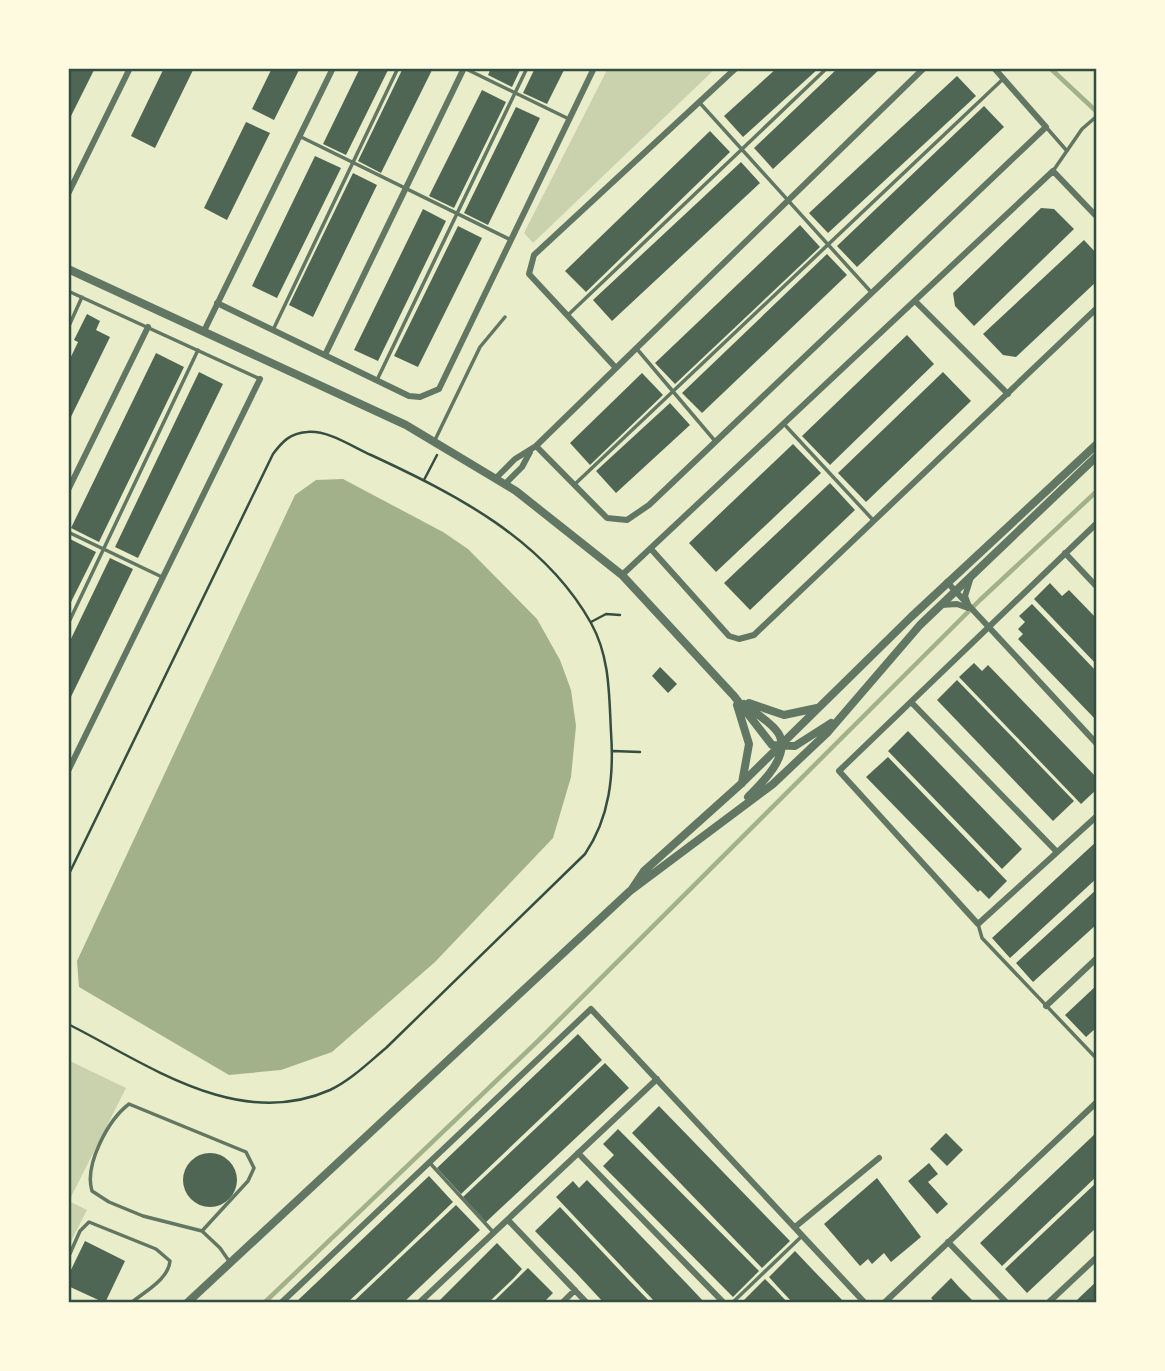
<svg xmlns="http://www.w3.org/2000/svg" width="1165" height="1371" font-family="'DM Sans',sans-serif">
<rect width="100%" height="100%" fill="#e9edc9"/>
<!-- green -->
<path fill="#cad2ad" d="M608,68H716L533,243L524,233Z
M68,1060L126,1088L69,1201L87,1210L68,1247Z"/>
<!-- water -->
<path fill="#a3b18a" d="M343,479L443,532L468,549L537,619L560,660L571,690L576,726L571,777L553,838L435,962L332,1052L281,1070L229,1075L79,987L77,961L295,495L316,480Z"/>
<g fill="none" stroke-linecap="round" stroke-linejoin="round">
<!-- stream -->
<path stroke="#a3b18a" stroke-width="4.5" d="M1050,68L1097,112
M264,1303L539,1040L980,600L1097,491"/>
</g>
<!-- building -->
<path fill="#4f6655" d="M68,68H95L68,122Z
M164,68H194L155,148L131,136Z
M272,68H300L274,120L252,109Z
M360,68H389L346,155L323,144Z
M403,68H433L381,173L358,161Z
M491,68H521L512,87L488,75Z
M535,68H565L547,104L523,93Z
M777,68H819L743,137L724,116Z
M838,68H881L773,169L754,148Z
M957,76L976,96L828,233L809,213Z
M482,90L506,102L454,208L429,196Z
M984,106L1004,127L857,267L837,246Z
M516,107L540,118L488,225L464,213Z
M246,122L270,133L227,220L204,208Z
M710,131L730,152L586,292L565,271Z
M315,156L341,168L277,298L252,286Z
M741,162L760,183L612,321L593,300Z
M353,173L377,185L313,317L289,305Z
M1041,208L1054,209L1074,229L974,326L955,306L953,293Z
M423,209L446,221L378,361L354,350Z
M800,225L820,247L675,384L655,363Z
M458,226L482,238L418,367L394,356Z
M1084,240L1097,254V281L1016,357L1003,355L983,334Z
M827,254L847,275L702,413L682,393Z
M87,314L100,321L96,330L110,337L68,423V363L78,342L74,340Z
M907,335L934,364L830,465L802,436Z
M156,353L184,367L99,542L71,528Z
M199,372L223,384L138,558L115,547Z
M943,372L971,401L866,502L838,473Z
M642,373L663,395L590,465L570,443Z
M670,403L690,425L616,493L596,471Z
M793,444L821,473L716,572L689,543Z
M830,483L855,510L750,610L724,583Z
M68,538L96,552L68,608Z
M110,558L133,569L68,703V645Z
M1050,583L1062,596L1069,590L1097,619V665L1034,599Z
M1032,604L1097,672V721L1018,639L1023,634L1018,629L1025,622L1019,616Z
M974,663L982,671L988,665L1097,778V789L1081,804L959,677Z
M660,667L677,684L668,693L652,676Z
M957,680L1074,801L1053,821L937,700Z
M908,731L1022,849L1002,869L888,751Z
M888,757L1007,881L989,899L980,890L978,892L866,777Z
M1097,841V878L1010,958L992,938Z
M1097,889V924L1033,982L1016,963Z
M1097,985V1027L1086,1037L1065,1015Z
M578,1034L602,1060L461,1194L437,1168Z
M605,1063L629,1088L486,1222L463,1197Z
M659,1106L790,1241L762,1268L632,1133Z
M618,1129L759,1271L733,1297L603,1166L614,1155L603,1144Z
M1097,1132V1176L1002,1266L980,1243Z
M946,1133L963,1150L947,1166L930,1149Z
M183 1180a27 27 0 1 1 54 0a27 27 0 1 1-54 0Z
M929,1163L938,1174L928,1182L948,1204L937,1214L908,1181Z
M429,1176L453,1202L400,1253L347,1303H295Z
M877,1178L921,1237L891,1262L884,1253L872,1264L868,1259L860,1266L824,1224Z
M587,1180L689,1286L705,1303H656L556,1197L573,1181L579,1188Z
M1097,1182V1227L1027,1293L1005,1269Z
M456,1205L480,1230L403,1303H352Z
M560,1207L627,1278L651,1303H604L578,1275L535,1231Z
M85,1241L125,1261L105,1303L68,1286V1276Z
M497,1243L522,1269L514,1278L488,1303H437Z
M795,1251L812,1269L845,1303H793L777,1286L769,1277Z
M528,1268L553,1293L543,1303H492Z
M951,1278L959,1287L975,1303H936L931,1298Z
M765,1279L774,1288L788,1303H747L744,1300Z
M1097,1281V1303H1074L1081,1296Z"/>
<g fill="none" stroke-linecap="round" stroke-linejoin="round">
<!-- path -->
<path stroke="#344e41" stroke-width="2.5" d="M424,480L437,455
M591,622L606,614L620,615
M613,751L640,752
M68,876L273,454C282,442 290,433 307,432C328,430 351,446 371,455C455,494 544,539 591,623C610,657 609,694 611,732C614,775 610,817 585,854L386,1048C368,1063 351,1080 330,1090C238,1131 147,1064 68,1024"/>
<!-- service -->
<path stroke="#617663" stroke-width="3.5" d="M464,68L569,119
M699,102L871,292
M1046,127L1067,151
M299,136L511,240
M1053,171L1082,129L1097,116
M68,291L260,379
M568,315L827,68
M68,328L82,297
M273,330L398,68
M637,349L715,441
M377,380L527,68
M784,424L873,520
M434,442L480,347L505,317
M574,485L1003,79
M68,532L162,577
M68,624L198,350
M978,924L982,938L1097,1059
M429,1162L494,1233
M202,1231L248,1181L254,1168L246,1152L129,1104C108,1120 84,1165 92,1191L109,1202L143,1216L202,1231L220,1248L229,1261
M68,1258L80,1231L89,1222L156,1249L170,1261C169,1279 144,1292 131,1303
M732,1303L802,1236"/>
<!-- minor -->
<path stroke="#617663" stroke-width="6" d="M68,194L130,68
M915,301L1008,394
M217,303L409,396L420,397L439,389L594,68
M204,331L333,68
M325,355L464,68
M616,368L529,274L534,255L736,68
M536,446L607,518L627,520L649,505L1046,127L994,68
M496,478L515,459L536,446L924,68
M505,484L522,467L530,452
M68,490L148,327
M1097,523L839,771L978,924L1097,816
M651,549L729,636L739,639L754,635L1097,308
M1065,553L1097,587
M622,575L1053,171L1097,217
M947,582L1097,744
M968,604L965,596L971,577
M941,605L957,604L968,608
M911,702L1057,852
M68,771L260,379
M1046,1006L1097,958
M578,1153L724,1303
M508,1220L587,1303
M795,1227L879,1158
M948,1242L1007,1303
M281,1303L591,1009L865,1303
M419,1303L657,1079
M562,1303L575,1290
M884,1303L1097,1102
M1048,1303L1097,1257"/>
<!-- tertiary -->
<path stroke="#617663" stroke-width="8" d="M68,269L406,425L516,491L622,575L734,696L772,745L795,746L831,723
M749,703L784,715L817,708
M744,704C754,712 767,720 775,729C796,751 762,783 748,797
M737,705L749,744L742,783
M632,889L644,871L742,783L911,617L1097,444
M187,1303L630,891L773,784L828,732L920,625L1097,456"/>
</g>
<!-- border -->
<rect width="1165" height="1371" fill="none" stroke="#fefae0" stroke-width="140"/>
<rect x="70" y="70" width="1025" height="1231" fill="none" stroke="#344e41" stroke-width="2.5"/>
</svg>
